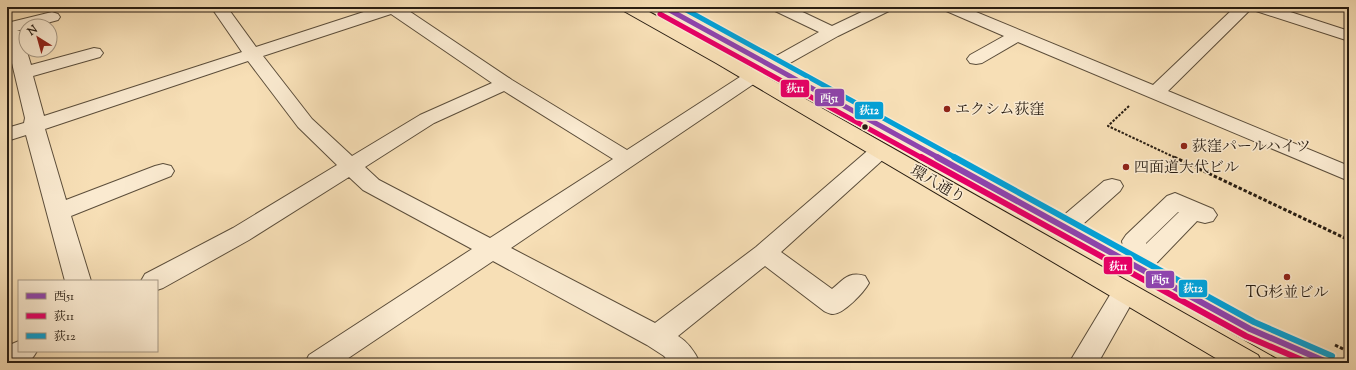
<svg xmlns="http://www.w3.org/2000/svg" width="1356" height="370" font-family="'Sorts Mill Goudy','Noto Serif JP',serif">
<rect width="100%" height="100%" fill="#f7dfb6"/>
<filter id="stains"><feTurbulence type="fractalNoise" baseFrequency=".005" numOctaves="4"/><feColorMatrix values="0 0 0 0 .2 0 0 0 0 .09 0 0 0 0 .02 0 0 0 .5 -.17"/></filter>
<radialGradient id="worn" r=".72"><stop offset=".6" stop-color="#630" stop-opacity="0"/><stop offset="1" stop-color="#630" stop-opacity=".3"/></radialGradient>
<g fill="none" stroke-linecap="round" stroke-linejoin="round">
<defs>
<path id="minor" d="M211,7H227L256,47L379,7H403L512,80L627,150L746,73L819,32L773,10L771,7H792L832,26L872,7H893L891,10L838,36L758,81L511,248L655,323L756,247L873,146L880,145L887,146L890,151L887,156L781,252L832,289C844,279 849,271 865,276L869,283C864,292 844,314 833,314C830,314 826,312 824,311L765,266L678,336C688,342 695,352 700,363H670L664,356L647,345L493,261L341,363H305L309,355L472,249L363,190L349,177L249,240L163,288L157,290V281H141L145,274L233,228L337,165L298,127L248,61L45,129L66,200L155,166L163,164L171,166L174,171L171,176L71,216L91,281H65L26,135L7,141V128L24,123L25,118L7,42V32L9,31H7V23L52,12L58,14L60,17L58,20L36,26H26V28L17,31H20L22,35L31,65L94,48L100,49L103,53L100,57L33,76L44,116L242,52ZM391,14L492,83L420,115L352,156L312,119L263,56ZM504,91L613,159L490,238L379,180L365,167L434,123Z
M942,7H964L1153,85L1235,7H1275L1349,31V41L1253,10L1252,8L1168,91L1349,166V181L1018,42L982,63L976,64L970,63L967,59L970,55L1004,36L944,10Z
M1112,179L1120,181L1123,186L1120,191L1073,233L1065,235L1057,233L1053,227L1057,221L1104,181Z
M1175,193L1213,209L1217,215L1213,221L1205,223L1197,221L1147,273L1138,276L1129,273L1126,267L1122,241L1126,235L1167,196ZM1178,212H1179L1146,244V243Z
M1125,282L1134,285L1138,292L1098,363H1069L1116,285Z
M19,341V351H37C29,366 22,363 7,363V346Z"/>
<path id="major" d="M620,7H640L728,55L1258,355L1262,363H1224L716,63L622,10Z
M656,7H676L1321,355L1325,363H1286L658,10Z"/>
</defs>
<!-- minor casing -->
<use href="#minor" stroke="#5c4e3b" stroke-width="2"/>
<!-- major casing -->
<use href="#major" stroke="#281d12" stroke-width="2"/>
<!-- path-far1 -->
<path stroke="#281d12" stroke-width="2" stroke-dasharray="2.5 1.5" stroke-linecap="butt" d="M598,7L605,11
M1129,106L1108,126L1176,158"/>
<!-- path -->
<path stroke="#281d12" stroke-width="3" stroke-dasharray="3.5 2" stroke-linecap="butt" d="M1174,157L1349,240
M1335,345L1349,352"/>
<!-- minor -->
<use href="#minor" fill="#faead0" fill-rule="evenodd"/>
<!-- major -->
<use href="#major" fill="#f7dfb6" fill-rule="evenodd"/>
<defs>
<path id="bus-1-far1" d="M664,7L939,158"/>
<path id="bus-1" d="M937,157L1250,329L1329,363"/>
<path id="bus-2-far1" d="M660,14L922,158"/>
<path id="bus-2" d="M921,157L1246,336L1309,363"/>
<path id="bus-3-far1" d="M681,7L956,158"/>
<path id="bus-3" d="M954,157L1254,322L1332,356"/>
</defs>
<!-- bus-1-far1 casing -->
<use href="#bus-1-far1" stroke="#faead0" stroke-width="8"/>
<!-- bus-1 casing -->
<use href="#bus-1" stroke="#faead0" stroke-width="10"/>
<!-- bus-2-far1 casing -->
<use href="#bus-2-far1" stroke="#faead0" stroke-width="8"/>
<!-- bus-2 casing -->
<use href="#bus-2" stroke="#faead0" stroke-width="10"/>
<!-- bus-3-far1 casing -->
<use href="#bus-3-far1" stroke="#faead0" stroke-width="8"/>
<!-- bus-3 casing -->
<use href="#bus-3" stroke="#faead0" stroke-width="10"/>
<!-- bus-1-far1 -->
<use href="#bus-1-far1" stroke="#8e44ad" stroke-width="5"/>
<!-- bus-1 -->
<use href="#bus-1" stroke="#8e44ad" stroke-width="6"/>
<!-- bus-2-far1 -->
<use href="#bus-2-far1" stroke="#e50065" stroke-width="5"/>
<!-- bus-2 -->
<use href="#bus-2" stroke="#e50065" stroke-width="6"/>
<!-- bus-3-far1 -->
<use href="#bus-3-far1" stroke="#04a0d6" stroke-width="5"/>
<!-- bus-3 -->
<use href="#bus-3" stroke="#04a0d6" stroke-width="6"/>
</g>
<!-- markers -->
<g fill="#8f2418" stroke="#faead0" stroke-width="1.5">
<circle cx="947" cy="109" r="4"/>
<circle cx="1184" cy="146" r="4"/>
<circle cx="1126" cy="167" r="4"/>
<circle cx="1287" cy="277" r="4"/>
</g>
<circle fill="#281d12" stroke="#faead0" stroke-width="1.5" cx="865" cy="127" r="3.5"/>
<g text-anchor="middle" stroke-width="3" stroke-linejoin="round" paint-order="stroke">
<!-- poi labels -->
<g font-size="15" fill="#281d12" stroke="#faead0" text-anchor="start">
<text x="955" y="114">エクシム荻窪</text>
<text x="1192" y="151">荻窪パールハイツ</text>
<text x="1134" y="172">四面道大代ビル</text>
<text x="1287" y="297" text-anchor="middle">TG杉並ビル</text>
</g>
<!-- street labels -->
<g font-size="15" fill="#281d12" stroke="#faead0">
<text transform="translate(938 184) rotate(30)" y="5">環八通り</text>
</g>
</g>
<g stroke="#faead0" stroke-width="1.5">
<rect x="780" y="79" width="30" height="19" rx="4" fill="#e50065"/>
<rect x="814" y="88" width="31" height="19" rx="4" fill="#8e44ad"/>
<rect x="854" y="101" width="30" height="19" rx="4" fill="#04a0d6"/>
<rect x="1103" y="256" width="30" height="19" rx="4" fill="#e50065"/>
<rect x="1145" y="270" width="30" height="19" rx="4" fill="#8e44ad"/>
<rect x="1178" y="279" width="30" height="19" rx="4" fill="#04a0d6"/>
</g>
<g font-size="11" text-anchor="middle" font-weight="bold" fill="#fff">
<text x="795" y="92">荻11</text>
<text x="829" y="102">西51</text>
<text x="869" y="114">荻12</text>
<text x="1118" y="270">荻11</text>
<text x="1160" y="283">西51</text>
<text x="1193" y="292">荻12</text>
</g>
<!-- margin -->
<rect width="1356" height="370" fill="none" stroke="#f7dfb6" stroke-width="24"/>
<rect x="8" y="8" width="1340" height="354" fill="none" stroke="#281d12" stroke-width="2"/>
<rect x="12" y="12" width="1332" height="346" fill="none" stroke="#281d12"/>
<!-- legend -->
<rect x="18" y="280" width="140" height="72" fill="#faead0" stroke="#a69884"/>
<rect x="26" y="293" width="20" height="6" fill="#8e44ad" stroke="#a69884"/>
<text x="54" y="300" font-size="12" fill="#281d12">西51</text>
<rect x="26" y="313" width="20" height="6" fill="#e50065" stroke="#a69884"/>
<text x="54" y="320" font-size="12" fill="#281d12">荻11</text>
<rect x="26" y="333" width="20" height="6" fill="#04a0d6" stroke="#a69884"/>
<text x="54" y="340" font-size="12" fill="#281d12">荻12</text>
<!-- north arrow -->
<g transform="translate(38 38) rotate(323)"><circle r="19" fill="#faead0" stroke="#a69884"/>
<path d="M0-3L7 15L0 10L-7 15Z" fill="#8f2418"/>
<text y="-6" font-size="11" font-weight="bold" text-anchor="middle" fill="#281d12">N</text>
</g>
<rect width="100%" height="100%" filter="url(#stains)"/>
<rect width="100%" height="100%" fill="url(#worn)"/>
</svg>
